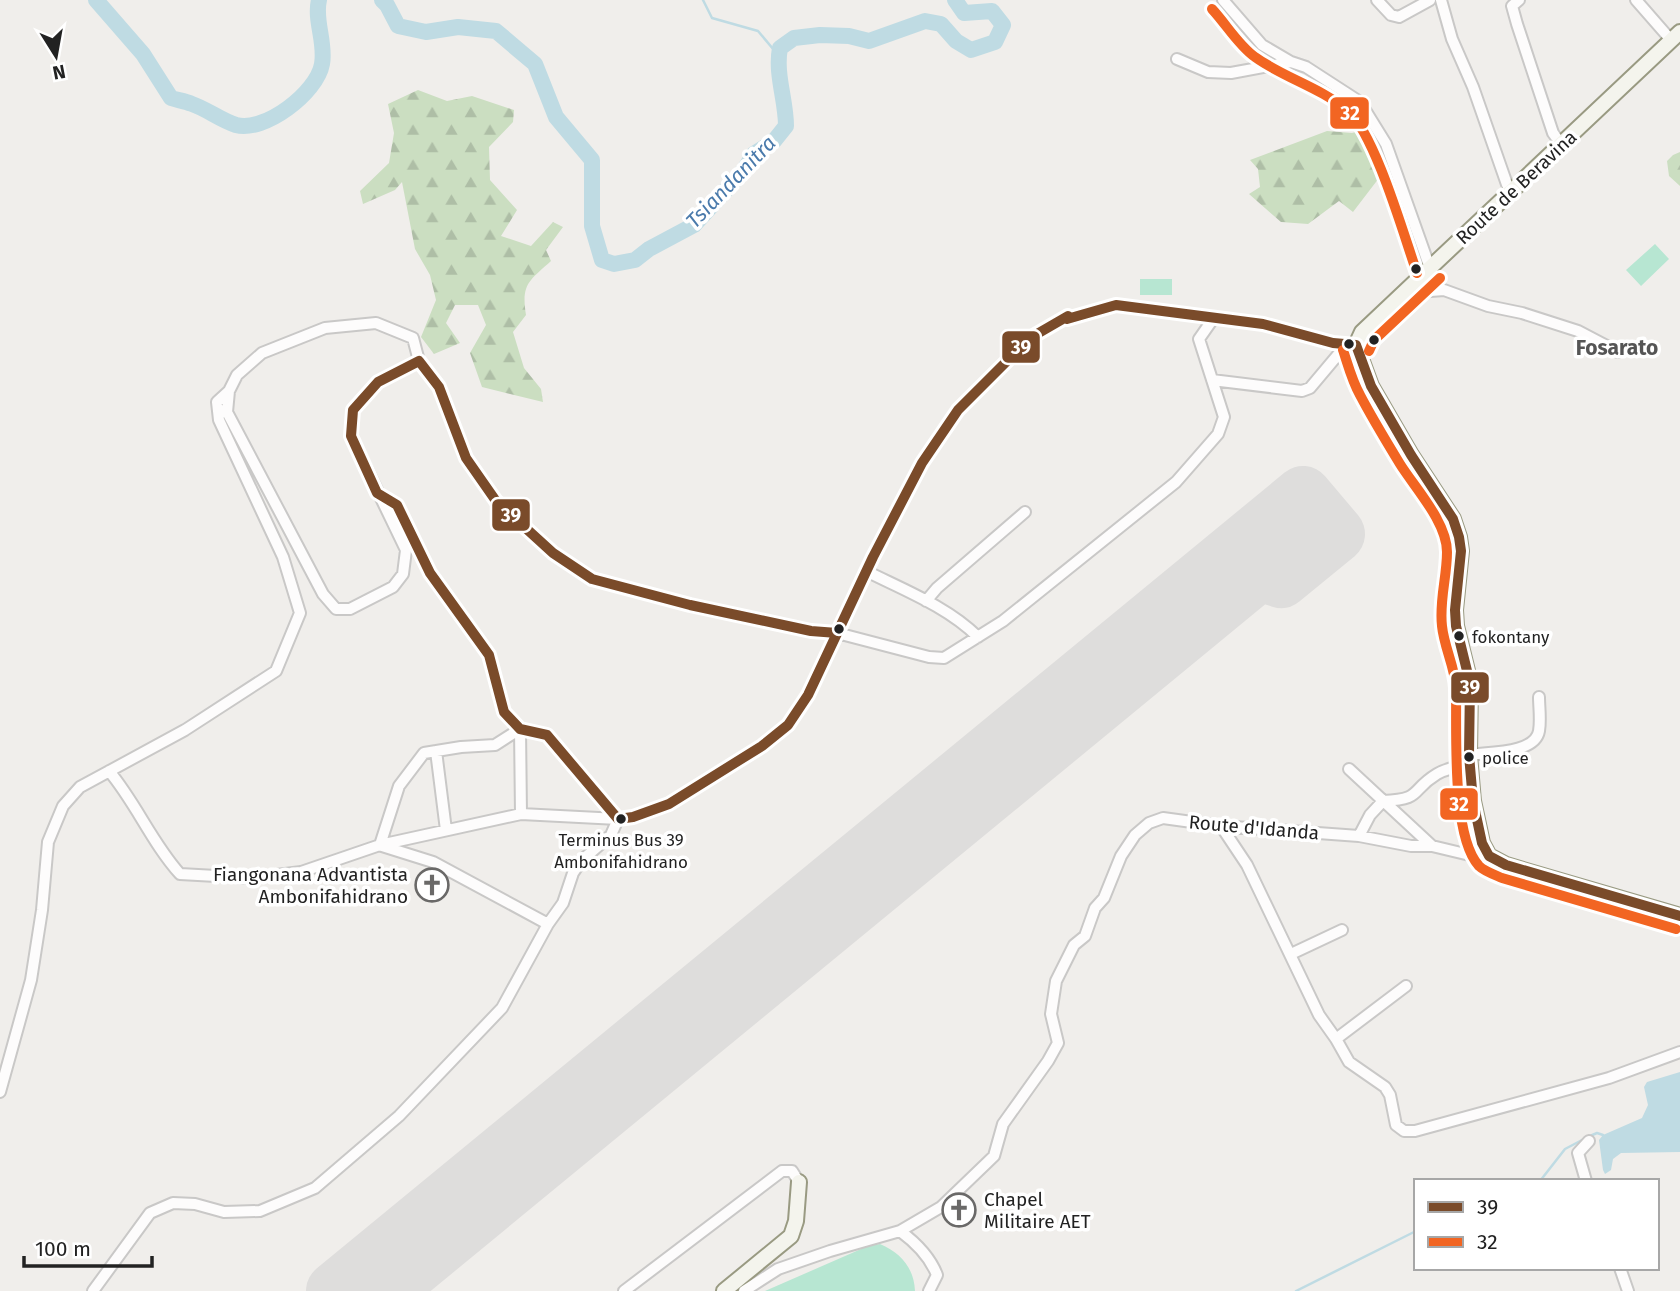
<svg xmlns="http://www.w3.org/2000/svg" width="1680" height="1291" font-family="'Fira Sans',sans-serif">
<defs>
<pattern id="forest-firs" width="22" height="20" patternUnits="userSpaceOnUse" patternTransform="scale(1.75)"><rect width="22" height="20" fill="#cbdec1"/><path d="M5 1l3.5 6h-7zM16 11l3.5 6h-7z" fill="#aebea6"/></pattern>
</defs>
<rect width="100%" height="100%" fill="#f0eeeb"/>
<!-- forest -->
<path fill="url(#forest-firs)" d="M418,90L447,101L472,96L514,110L513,122L489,147L490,180L517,210L501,236L531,246L553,222L563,227L546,250L551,261C529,281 521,284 526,315L513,332L524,368L541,389L543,402L482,387L470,353L486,325L478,305H455L446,323L460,343L434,354L421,337L436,300L430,275L415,249L402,182L395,190L363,204L360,191L389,163L394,133L388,104Z
M1375,127L1392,161L1353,212L1339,201L1308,224L1281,222L1249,194L1260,187L1258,169L1250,160L1327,131L1352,133Z
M1680,152V186L1669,176L1667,161L1673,155Z"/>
<!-- pitch -->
<path fill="#b7e6d2" d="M1655,244L1669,259L1641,286L1626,270Z
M1140,279H1172V295H1140Z
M880,1244C901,1253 914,1268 915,1291H765L868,1246Z"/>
<!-- water -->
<path fill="#bfdbe3" d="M1680,1072V1152L1621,1153L1613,1159L1611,1170L1605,1174L1603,1170L1599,1140L1603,1135L1642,1118L1648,1105L1644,1087L1647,1082Z"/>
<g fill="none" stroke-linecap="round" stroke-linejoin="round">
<!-- stream -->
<path stroke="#bfdbe3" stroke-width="2.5" d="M703,0L712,18L758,31L779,56
M1590,1136L1597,1133L1603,1135
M1540,1181L1565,1149L1584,1139
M1296,1291L1416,1231"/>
<!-- river -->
<path stroke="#bfdbe3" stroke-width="16" d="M96,0L143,54L171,98C177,100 185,101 192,104C207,109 220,120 236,125C264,133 317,93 322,64C326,43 314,20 319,0
M382,0L387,5L398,26L426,32L458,27L496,31L535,64L556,117L592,160V226L602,260L614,264L635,260L649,249L694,225L744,170L754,154L774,141L786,126C786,100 775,74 780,48L794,38L820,35L849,36L869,41L925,21L941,24L956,41L971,50L995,42L1003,25L992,11L964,13L955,0"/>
<!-- runway -->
<path stroke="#dedddc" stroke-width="58" d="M335,1291L1303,495L1336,534L1281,579L1259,572L385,1291"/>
<defs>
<path id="street" d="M1223,0L1262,45L1291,62L1306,67L1360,102L1386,144L1430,268
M1377,0L1391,15L1399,17L1430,0
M1441,0L1452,39L1473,87L1510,193
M1519,0L1512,6L1517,24L1553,133L1561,144
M1636,0L1671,40
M1177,59L1208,72L1231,73L1291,62
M1404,293L1444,290L1488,306L1522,313L1578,331L1618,352
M1212,380L1302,391L1310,388L1347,344
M229,391L227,412L323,594L336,609H350L393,587L403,574L406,550L351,436L353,410L378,382L419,361
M379,495L397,505L430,573L489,655L504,712L520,729L547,735L618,819
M866,571C904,590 948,607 978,637
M926,601L937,588L1025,512
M520,729L521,814
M436,751L446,830
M1469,755C1488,752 1535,754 1539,731C1541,720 1539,707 1539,697
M1349,769L1432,846
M109,771C136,803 152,843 180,874L252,878L301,872L380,845L521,814L618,819L633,817L669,804L762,746L788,725L808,695L873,557L922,463L958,410L1030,338L1068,316L1067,319L1116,305L1263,324L1333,343L1356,345
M1221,826L1247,865L1319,1015L1336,1039L1349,1062L1385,1087L1390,1095L1396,1125L1404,1131H1415L1609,1078L1680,1052
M1359,836L1370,815L1383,801C1424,799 1409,791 1437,774C1447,768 1459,766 1470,764
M380,845L399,786L424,753L461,747L495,745L520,729
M382,846L433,862L548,924
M1291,954L1342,930
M1336,1039L1406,986
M0,1092L31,980L42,910L48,842L63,806L80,787L185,730L276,671L300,613L283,557L219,420L217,402L229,391L237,375L262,353L325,328L376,323L413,338L419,361L439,387L466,458L496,501L553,553L592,579L690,605L811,631L837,633L929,657L944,658L1003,621L1176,482L1218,434L1224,417L1199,339L1213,319
M1586,1181L1578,1153L1589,1141
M900,1231C915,1242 930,1257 937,1275L929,1291
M1620,1268L1628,1291
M93,1291L150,1213L173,1203L195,1204L224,1212L260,1211L315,1188L399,1116L502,1008L548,924L563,903L573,873L581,861L611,835L618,819
M624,1291L782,1171H792L799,1182
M744,1291L778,1269L830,1251L900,1231L941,1207L994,1156L1003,1124L1048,1061L1058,1043L1051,1014L1056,981L1074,945L1085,936L1095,908L1104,898L1121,856L1135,835L1149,823L1163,818L1221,826L1359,836L1411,846H1432L1478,857L1489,856"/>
<path id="secondary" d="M1680,32L1362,332L1356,345L1371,386L1411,455L1453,519L1459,537L1461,551L1455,610L1456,626L1470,683L1469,755L1473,801L1482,843L1489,856L1506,865L1680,916
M724,1291L791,1236L796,1221L799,1182"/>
</defs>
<!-- street casing -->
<use href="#street" stroke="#c9c8c7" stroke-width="14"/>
<!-- secondary casing -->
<use href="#secondary" stroke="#999a82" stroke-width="18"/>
<!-- street -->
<use href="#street" stroke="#fdfcfc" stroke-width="10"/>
<!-- secondary -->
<use href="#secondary" stroke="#f4f4ed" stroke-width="14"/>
<defs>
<path id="bus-1" d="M1356,345L1371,386L1411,455L1453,519L1459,537L1461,551L1455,610L1456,626L1470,683L1469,755L1473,801L1482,843L1489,856L1506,865L1680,916
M837,633L811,631L690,605L592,579L553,553L496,501L466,458L439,387L419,361L378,382L353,410L351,436L377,493L397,505L430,573L489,655L504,712L520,729L547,735L618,819L633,817L669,804L762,746L788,725L808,695L873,557L922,463L958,410L1030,338L1068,316L1067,319L1116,305L1263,324L1333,343L1356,345"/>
<path id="bus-2" d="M1212,9C1226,24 1239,46 1255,57C1284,78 1320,87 1348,111C1375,134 1404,236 1417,273
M1343,350C1348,365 1352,381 1360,395C1372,418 1386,441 1400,464C1415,488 1447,522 1447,552C1447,577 1439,601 1442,626C1444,647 1455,667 1456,688C1457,729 1451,836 1479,866C1484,871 1495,875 1502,878L1676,929
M1369,351L1374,340L1440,278"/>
</defs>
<!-- bus-1 casing -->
<use href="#bus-1" stroke="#fff" stroke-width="16"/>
<!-- bus-2 casing -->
<use href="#bus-2" stroke="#fff" stroke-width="16"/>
<!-- bus-1 -->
<use href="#bus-1" stroke="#7a4b2a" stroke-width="10"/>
<!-- bus-2 -->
<use href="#bus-2" stroke="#f26522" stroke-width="10"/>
</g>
<!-- icons -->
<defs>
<symbol id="church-ring" viewBox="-11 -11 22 22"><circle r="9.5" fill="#fff" stroke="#6a6968" stroke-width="1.5"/><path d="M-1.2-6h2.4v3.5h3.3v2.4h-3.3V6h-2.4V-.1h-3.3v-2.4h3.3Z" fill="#6a6968"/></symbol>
</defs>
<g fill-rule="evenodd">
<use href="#church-ring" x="413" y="866" width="38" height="38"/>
<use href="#church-ring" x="940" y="1191" width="38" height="38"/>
</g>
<!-- markers -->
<g fill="#222" stroke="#fff" stroke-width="2.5">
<circle cx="1416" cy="269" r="6"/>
<circle cx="1374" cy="340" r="6"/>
<circle cx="1349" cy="344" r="6"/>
<circle cx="839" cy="629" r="6"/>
<circle cx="1459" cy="636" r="6"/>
<circle cx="1469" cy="757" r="6"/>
<circle cx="621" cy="819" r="6"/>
</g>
<g text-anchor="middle" stroke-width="7" stroke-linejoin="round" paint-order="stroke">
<!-- bus labels -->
<g font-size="17" fill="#222" stroke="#fff" text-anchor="start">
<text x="1472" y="643">fokontany</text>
<text x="1482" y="764">police</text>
<text x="621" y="846" text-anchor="middle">Terminus Bus 39<tspan x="621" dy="22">Ambonifahidrano</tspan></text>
</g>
<!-- street labels -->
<g font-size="19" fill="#222" stroke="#fff">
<text transform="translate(1516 187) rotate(-43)" y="7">Route de Beravina</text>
<text transform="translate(1254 827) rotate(5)" y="7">Route d'Idanda</text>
</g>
<!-- poi labels -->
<g font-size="19" fill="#222" stroke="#fff" text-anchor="end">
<text x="408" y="881">Fiangonana Advantista<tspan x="408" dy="22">Ambonifahidrano</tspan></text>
<text x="984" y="1206" text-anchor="start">Chapel<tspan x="984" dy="22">Militaire AET</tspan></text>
</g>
<!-- water labels -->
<g font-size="21" font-style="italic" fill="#4a7aab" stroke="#fff">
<text transform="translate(731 182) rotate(-46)" y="7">Tsiandanitra</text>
</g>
<!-- neighbourhood labels -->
<g font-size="21" font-weight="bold" fill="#555" stroke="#fff">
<text x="1617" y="355">Fosarato</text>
</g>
</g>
<g stroke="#fff" stroke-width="2.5">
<rect x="1329" y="96" width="41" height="34" rx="7" fill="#f26522"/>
<rect x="1001" y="330" width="40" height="34" rx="7" fill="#7a4b2a"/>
<rect x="491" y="498" width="40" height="34" rx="7" fill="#7a4b2a"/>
<rect x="1450" y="671" width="40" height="33" rx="7" fill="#7a4b2a"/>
<rect x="1439" y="787" width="40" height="34" rx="7" fill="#f26522"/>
</g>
<g font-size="19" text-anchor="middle" font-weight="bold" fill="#fff">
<text x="1350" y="120">32</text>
<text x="1021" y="354">39</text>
<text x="511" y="522">39</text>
<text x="1470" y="694">39</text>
<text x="1459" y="811">32</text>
</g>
<!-- legend -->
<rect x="1414" y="1179" width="245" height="91" fill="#ffffff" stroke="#a7a7a7" stroke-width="2"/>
<rect x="1428" y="1202" width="35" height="10" fill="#7a4b2a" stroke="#a7a7a7" stroke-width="2"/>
<text x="1477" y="1214" font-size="21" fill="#222222">39</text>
<rect x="1428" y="1237" width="35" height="10" fill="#f26522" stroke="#a7a7a7" stroke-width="2"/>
<text x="1477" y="1249" font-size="21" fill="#222222">32</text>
<!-- north arrow -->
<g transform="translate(56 56) rotate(169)" stroke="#ffffff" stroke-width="5" paint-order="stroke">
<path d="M0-5L12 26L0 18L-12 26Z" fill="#222222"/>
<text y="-10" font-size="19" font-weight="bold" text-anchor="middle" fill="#222222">N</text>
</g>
<!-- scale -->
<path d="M24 1256v10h128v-10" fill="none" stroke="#222222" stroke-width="3.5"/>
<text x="35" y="1256" font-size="21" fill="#222222" stroke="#ffffff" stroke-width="5" paint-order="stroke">100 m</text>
</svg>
